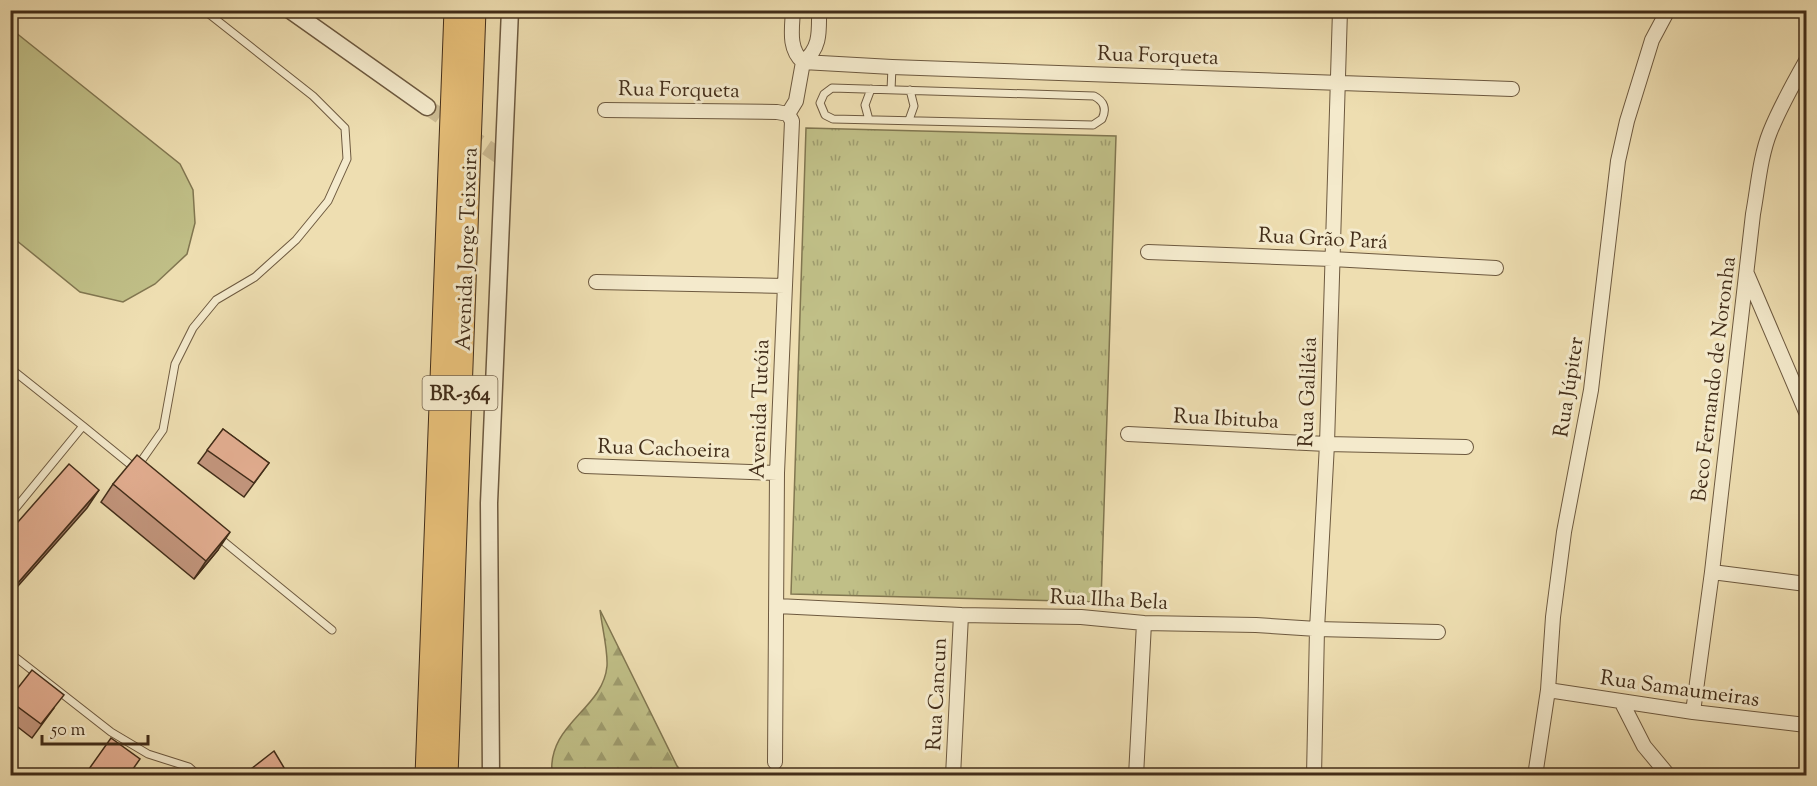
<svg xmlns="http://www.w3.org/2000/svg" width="1817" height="786" font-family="'Sorts Mill Goudy',serif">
<defs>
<pattern id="forest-firs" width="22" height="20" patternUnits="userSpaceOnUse" patternTransform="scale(1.5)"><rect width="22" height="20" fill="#c0bf87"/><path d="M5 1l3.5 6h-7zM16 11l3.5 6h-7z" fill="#9e9c6e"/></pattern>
<pattern id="park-tufts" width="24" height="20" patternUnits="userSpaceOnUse" patternTransform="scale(1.5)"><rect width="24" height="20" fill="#c0bf87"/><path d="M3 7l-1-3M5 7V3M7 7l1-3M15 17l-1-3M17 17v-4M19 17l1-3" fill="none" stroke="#9e9c6e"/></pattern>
</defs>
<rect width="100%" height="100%" fill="#eedeb1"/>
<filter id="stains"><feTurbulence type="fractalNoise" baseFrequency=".00333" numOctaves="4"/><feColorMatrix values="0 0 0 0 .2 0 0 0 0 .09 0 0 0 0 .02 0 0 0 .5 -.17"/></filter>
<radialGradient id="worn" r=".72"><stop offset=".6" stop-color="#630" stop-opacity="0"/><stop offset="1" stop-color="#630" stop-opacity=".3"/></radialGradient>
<!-- green -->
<path fill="#c0bf87" stroke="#817650" stroke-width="1.5" d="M10,28L180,164L193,190L195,223L187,254L155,284L123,302L80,292L11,236Z"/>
<!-- forest -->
<path fill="url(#forest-firs)" stroke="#817650" stroke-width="1.5" d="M600,610L677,766L685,775H552C547,723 603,710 607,666C608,650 602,627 600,610Z"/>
<!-- park -->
<path fill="url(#park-tufts)" stroke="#817650" stroke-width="1.5" d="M806,128L1116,136L1101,602L791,594Z"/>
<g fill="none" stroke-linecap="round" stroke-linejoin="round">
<!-- tertiary-tunnel -->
<path stroke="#ccbb93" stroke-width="16" stroke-dasharray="16 8" stroke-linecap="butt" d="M427,107L505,160"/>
<defs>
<path id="service" d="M832,88L1094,96C1104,101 1107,109 1102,119L1093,125L833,119L825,115L820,103L824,94Z
M891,90L892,67
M869,120L865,105L871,89
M909,120L914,106L910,90
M10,368L83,426L10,515
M83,426L137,470
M137,467L163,430L175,364L193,328L216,300L255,277L296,240L328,201L347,159L345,128L313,96L204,10
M217,536L332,630
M10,653L111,732L148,754L189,767L199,776"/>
<path id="minor" d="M793,10C792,29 788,49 803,62
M803,62L892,67L1512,89
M605,110L777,112L788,114
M788,114L796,101L803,62C821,48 819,31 819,10
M1148,252L1332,259L1496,268
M1747,274L1806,412
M596,282L785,286
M1128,434L1327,444L1466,447
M585,466L777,473
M1712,572L1806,584
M777,606L961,615L1081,617L1144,623L1256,625L1317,629L1438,632
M1548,690L1693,712L1806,725
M1621,701L1644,746L1669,776
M1693,712L1712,572L1753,214C1758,187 1760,157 1770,132C1780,107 1793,84 1806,61
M775,762L777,473L792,121L788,114
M953,776L961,615
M1136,776L1144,623
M1314,776L1317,629L1327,444L1340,10
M1535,776L1548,690L1553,617L1564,532L1591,390L1618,161L1627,121L1652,40L1668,10"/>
<path id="tertiary" d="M290,10L427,107
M491,776L489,503L510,10"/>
<path id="trunk" d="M426,776L455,10
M447,776L475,10"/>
</defs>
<!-- service casing -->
<use href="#service" stroke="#6d593f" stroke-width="9"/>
<!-- minor casing -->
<use href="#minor" stroke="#6d593f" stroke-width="16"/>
<!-- tertiary casing -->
<use href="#tertiary" stroke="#6d593f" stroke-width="19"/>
<!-- trunk casing -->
<use href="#trunk" stroke="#422d19" stroke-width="23"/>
<!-- service -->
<use href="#service" stroke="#f4eacc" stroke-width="7"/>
<!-- minor -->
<use href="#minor" stroke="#f4eacc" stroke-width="14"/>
<!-- tertiary -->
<use href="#tertiary" stroke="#f4eacc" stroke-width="16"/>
<!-- trunk -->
<use href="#trunk" stroke="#e7bf78" stroke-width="21"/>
</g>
<!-- wall -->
<path fill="#c2957c" stroke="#422d19" stroke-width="1.5" d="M223,429L269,463L244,497L198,463Z
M113,484L218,550L194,579L101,502Z
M10,698L54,708L32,738L10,721Z
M251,769L289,776H247Z"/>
<!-- shaded-wall -->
<path fill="#9e7965" stroke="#422d19" stroke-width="1.5" d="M99,490L87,508L10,595V592Z
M230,532L218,550L194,579L206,561Z"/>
<!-- building -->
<path fill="#e2ad90" stroke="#422d19" stroke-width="1.5" d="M223,429L269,463L254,483L207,450Z
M137,455L230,532L206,561L113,484Z
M69,464L99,490L10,592V531Z
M32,670L64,695L41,724L10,701V698Z
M111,738L140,759L128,776H84Z
M274,751L289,776H255L251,769Z"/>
<g text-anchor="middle" stroke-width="6" stroke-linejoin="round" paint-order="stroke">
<!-- shield labels -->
<rect fill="#f4eacc" stroke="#77664f" stroke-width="1.5" x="422.5" y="376" width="75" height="34" rx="4.5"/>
<g font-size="20" font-weight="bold" fill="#422d19">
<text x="460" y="400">BR-364</text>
</g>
<!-- street labels -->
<g font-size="21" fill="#422d19" stroke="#f4eacc">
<text transform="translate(1158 55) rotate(2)" y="7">Rua Forqueta</text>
<text transform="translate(679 89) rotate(1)" y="7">Rua Forqueta</text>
<text transform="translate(1323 238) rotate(3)" y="7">Rua Grão Pará</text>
<text transform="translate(466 249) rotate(-88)" y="7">Avenida Jorge Teixeira</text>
<text transform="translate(1713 379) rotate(-83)" y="7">Beco Fernando de Noronha</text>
<text transform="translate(1568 387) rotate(-81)" y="7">Rua Júpiter</text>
<text transform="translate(1307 392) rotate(-88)" y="7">Rua Galiléia</text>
<text transform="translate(759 409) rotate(-88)" y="7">Avenida Tutóia</text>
<text transform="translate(1226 418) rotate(3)" y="7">Rua Ibituba</text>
<text transform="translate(664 448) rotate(2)" y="7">Rua Cachoeira</text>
<text transform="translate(1109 599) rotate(3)" y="7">Rua Ilha Bela</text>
<text transform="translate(1680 688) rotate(8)" y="7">Rua Samaumeiras</text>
<text transform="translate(936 694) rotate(-87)" y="7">Rua Cancun</text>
</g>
</g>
<!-- margin -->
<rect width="1817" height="786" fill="none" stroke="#eedeb1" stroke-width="36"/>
<rect x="12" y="12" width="1793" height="762" fill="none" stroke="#422d19" stroke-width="3"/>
<rect x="18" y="18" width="1781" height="750" fill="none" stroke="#422d19" stroke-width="1.5"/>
<!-- scale -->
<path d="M42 735v9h106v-9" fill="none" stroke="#422d19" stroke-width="3"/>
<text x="51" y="735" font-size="18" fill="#422d19" stroke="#f4eacc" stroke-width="4.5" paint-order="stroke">50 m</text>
<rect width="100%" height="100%" filter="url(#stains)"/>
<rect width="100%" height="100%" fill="url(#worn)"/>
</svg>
